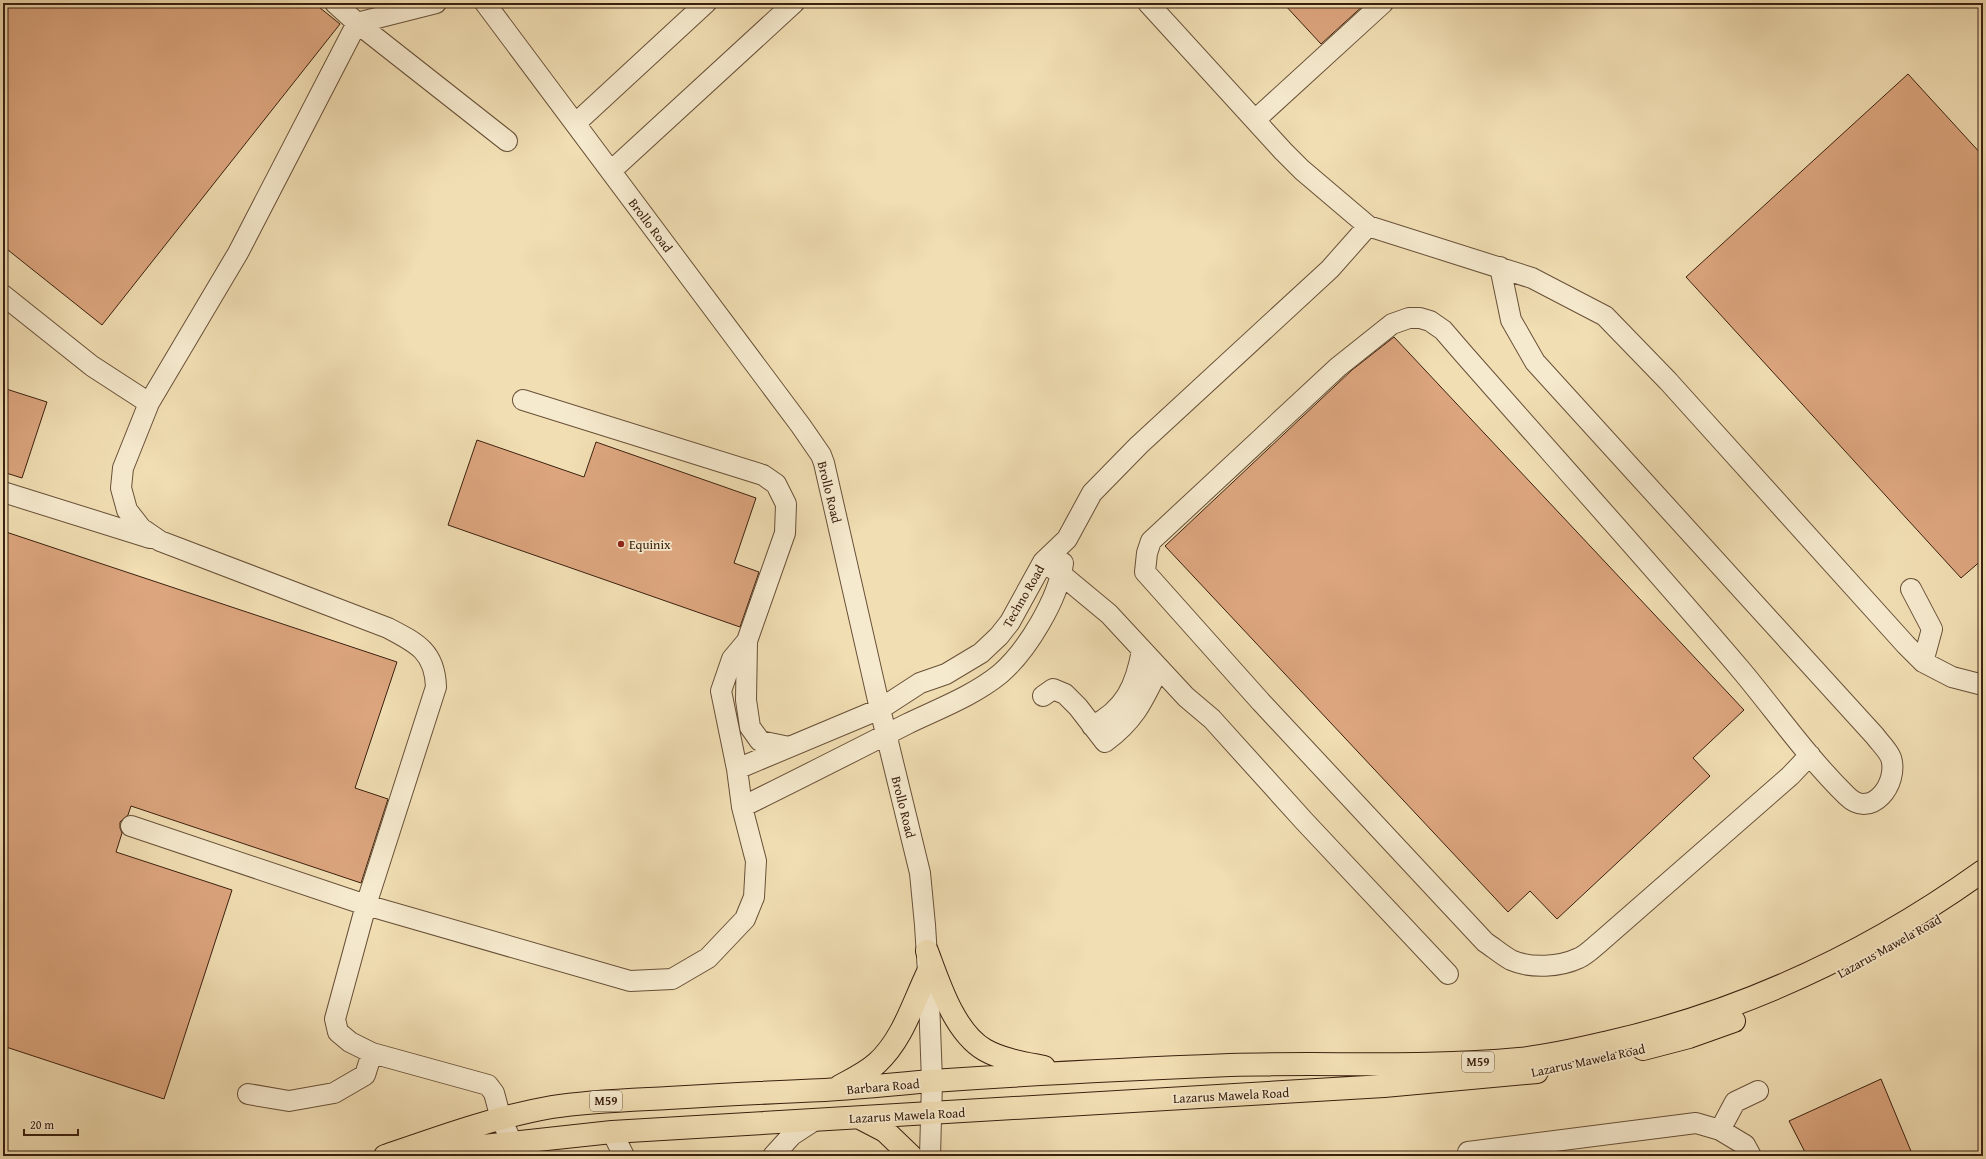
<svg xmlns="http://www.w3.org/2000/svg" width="1986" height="1159" font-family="'Gentium Book Plus',serif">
<rect width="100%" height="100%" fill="#f1deb3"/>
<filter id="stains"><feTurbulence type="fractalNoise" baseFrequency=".005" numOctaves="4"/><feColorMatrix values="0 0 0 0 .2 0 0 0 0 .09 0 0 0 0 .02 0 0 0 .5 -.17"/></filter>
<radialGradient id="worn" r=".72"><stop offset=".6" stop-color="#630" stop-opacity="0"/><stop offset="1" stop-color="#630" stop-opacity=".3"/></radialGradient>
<!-- building -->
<path fill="#dca57e" stroke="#3b200f" d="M3,3H314L340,24L102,325L3,246Z
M1283,3H1366L1321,44Z
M1908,74L1983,156V559L1961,578L1686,277Z
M1394,337L1744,710L1693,758L1710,776L1557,919L1530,891L1508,912L1165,546L1352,370Z
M3,388L47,402L22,478L3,472Z
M477,440L584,477L596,442L756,498L734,563L759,572L740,627L448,525Z
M3,531L397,662L355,788L388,799L361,883L131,806L128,815L120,822V828L122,833L116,852L232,890L164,1099L3,1046Z
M1881,1079L1913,1156H1807L1789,1121Z"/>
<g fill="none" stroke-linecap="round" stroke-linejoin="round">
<defs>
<path id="minor" d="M335,3L357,23L436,3
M485,3L801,426L821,455L824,463L880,709L920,873L925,925L928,972L932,1081L930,1156
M1148,3L1283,151L1302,170L1368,226L1532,278L1605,316L1668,381L1906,645L1923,662
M1255,120L1383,3
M576,123L706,3
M611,171L794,3
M1500,267L1511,320L1535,362L1875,736C1880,743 1888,750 1891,758C1899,784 1871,820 1847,796C1808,758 1776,712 1741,670C1650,563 1555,458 1462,352L1443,330L1430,321L1420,318H1409L1392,324L1338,367L1151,541L1147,553L1145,572L1261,702L1485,942C1494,948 1502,955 1511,960C1531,969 1560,967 1579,958C1586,955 1593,948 1599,943L1790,776L1810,755
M3,295L92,366L149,403
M523,400L763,475L776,484L786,504L785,533L747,641L746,700L750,727L760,741L789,747
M3,492L150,538
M1043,562L1062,575L1109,614L1186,697L1212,719L1305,822L1448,974
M1911,589L1932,629L1923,662L1952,677L1983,685
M1043,696L1053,689L1065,694L1078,707L1105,742C1135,720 1143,701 1159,668
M1092,726C1125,710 1136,685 1142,650
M737,769L880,709L920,683L946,674L981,653L999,636L1010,622L1043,562L1067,539L1092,493L1139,445L1330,269L1368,226
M742,807C797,780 852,752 907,724C938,709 973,696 1000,674C1027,651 1059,598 1063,563
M131,826L366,905L436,687C435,652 417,643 388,628L160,541L141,528L127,510L121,488L123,468L149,403L238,253L357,23L507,141
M248,1094L289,1101L334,1093L365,1075L372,1053
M1720,1130L1735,1102L1758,1091
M612,1132L624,1156
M512,1142L501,1119L494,1093L488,1085L372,1053L350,1042L338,1032L335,1019L366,905L630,981L672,979L708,958L745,919L754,897L756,861L742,807L737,769L721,691L732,659L747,641
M1468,1152L1696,1123L1720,1130L1745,1145L1751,1156
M773,1156L792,1135L815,1120"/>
<path id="major" d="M927,951C939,983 954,1032 985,1050C1003,1060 1024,1063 1044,1067
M1643,1049L1689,1037L1734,1021
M840,1086C853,1079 866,1073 877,1063C903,1039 913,1003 928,972
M860,1118L885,1131L911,1156
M385,1156C440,1137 495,1117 552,1107C590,1101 629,1100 668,1098C720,1095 772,1092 825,1090C861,1088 896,1084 932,1081C1031,1074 1130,1069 1230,1065C1326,1062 1423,1068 1519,1059C1550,1056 1579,1049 1609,1042C1744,1011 1870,952 1983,871
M440,1156L474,1147L612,1132L1384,1086L1537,1072"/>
</defs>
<!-- minor casing -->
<use href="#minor" stroke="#685038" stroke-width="22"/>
<!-- major casing -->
<use href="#major" stroke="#3b200f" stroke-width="24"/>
<!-- minor -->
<use href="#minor" stroke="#f6eace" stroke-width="20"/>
<!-- major -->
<use href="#major" stroke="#f1deb3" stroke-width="22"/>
</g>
<!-- markers -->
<circle fill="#8f2418" stroke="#f6eace" stroke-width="1.5" cx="621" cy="544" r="4"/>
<g text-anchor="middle" stroke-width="3.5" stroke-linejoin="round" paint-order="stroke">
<!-- shield labels -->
<g fill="#f6eace" stroke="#735d48" stroke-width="1">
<rect x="1462" y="1052" width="32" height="20" rx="3"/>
<rect x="590" y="1091" width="32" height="20" rx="3"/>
</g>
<g font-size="12" font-weight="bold" fill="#3b200f">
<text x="1478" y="1066">M59</text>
<text x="606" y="1105">M59</text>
</g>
<!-- street labels -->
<g font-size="13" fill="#3b200f" stroke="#f6eace">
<text transform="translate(651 225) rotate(53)" y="5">Brollo Road</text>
<text transform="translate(830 492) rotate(76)" y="5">Brollo Road</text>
<text transform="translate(1023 596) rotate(-60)" y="5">Techno Road</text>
<text transform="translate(904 807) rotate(76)" y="5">Brollo Road</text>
<text transform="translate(1889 946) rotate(-29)" y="5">Lazarus Mawela Road</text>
<text transform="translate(1588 1060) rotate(-12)" y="5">Lazarus Mawela Road</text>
<text transform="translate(883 1086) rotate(-5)" y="5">Barbara Road</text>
<text transform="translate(1231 1095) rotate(-3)" y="5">Lazarus Mawela Road</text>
<text transform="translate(907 1115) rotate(-3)" y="5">Lazarus Mawela Road</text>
</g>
<!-- poi labels -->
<g font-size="13" fill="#3b200f" stroke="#f6eace" text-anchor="start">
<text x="629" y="549">Equinix</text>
</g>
</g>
<!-- margin -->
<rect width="1986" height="1159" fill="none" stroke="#f1deb3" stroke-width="16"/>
<rect x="4" y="4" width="1978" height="1151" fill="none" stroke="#3b200f" stroke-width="2"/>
<rect x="8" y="8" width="1970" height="1143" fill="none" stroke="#3b200f"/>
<!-- scale -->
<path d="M24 1129v6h54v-6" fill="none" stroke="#3b200f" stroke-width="2"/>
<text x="30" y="1129" font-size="12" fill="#3b200f" stroke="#f6eace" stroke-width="3" paint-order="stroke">20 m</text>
<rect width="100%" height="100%" filter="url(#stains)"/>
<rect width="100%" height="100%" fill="url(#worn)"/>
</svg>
